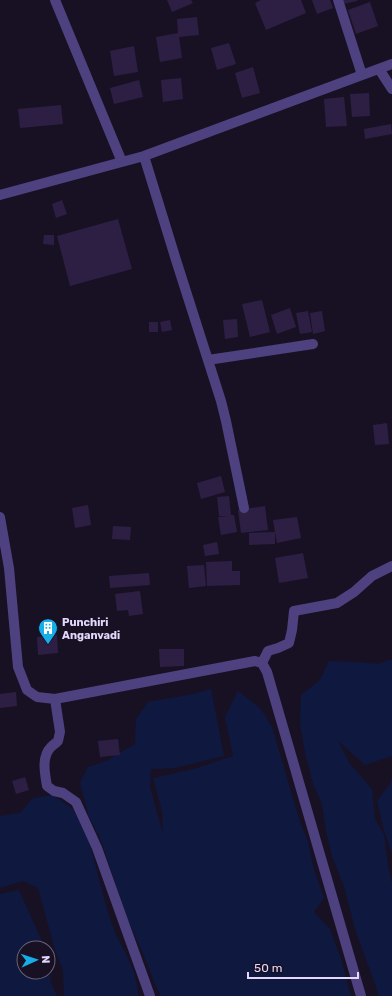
<svg xmlns="http://www.w3.org/2000/svg" width="392" height="996" font-family="Rubik,sans-serif">
<rect width="100%" height="100%" fill="#181124"/>
<!-- water -->
<path fill="#0f183f" d="M392,659V756L365,765L338,741L350,764L372,789L375,819L384,835L388,866L392,883V996H378L376,987L355,929L344,886L332,856L326,831L322,804L313,784L305,753L300,724L301,695L320,680L329,661L356,662L378,664Z
M211,689L224,756L175,768L151,769L150,787L163,834L162,811L153,778L194,769L233,756L225,717L238,691L261,709L272,727L300,822L308,842L313,866L324,898L314,912L330,929L341,959L351,996H161L155,984L145,958L128,920L100,838L89,817L80,783L88,767L106,761L135,744L136,719L148,702L193,694Z
M392,778V853L384,831L377,801L390,784Z
M53,795L73,809L88,837L108,913L116,935L126,954L134,972L139,996H64L63,970L55,950L38,888L23,881L0,888V816L20,813L33,798Z
M19,890L45,948H24V972H48V957L51,983L57,996H0V894Z"/>
<!-- building -->
<path fill="#2d1f44" d="M167,0H191L193,3L172,12Z
M261,0H301L306,13L266,30L255,3Z
M312,0H330L333,8L317,14Z
M342,0H357V1L343,4Z
M370,2L378,26L356,34L348,10Z
M197,17L199,35L179,37L182,58L160,62L156,37L178,33L177,19Z
M229,43L236,64L217,70L211,48Z
M134,46L138,72L114,76L110,51Z
M253,67L260,93L242,98L235,73Z
M181,78L183,99L163,102L161,80Z
M139,80L143,97L114,104L110,88Z
M369,93L370,116L352,117L350,94Z
M344,97L347,126L326,127L324,99Z
M61,105L63,124L20,128L18,109Z
M391,124L392,134L365,139L364,129Z
M62,200L67,214L56,218L52,204Z
M118,219L132,269L70,286L57,236Z
M44,235H54V245L43,244Z
M262,300L270,332L250,337L242,304Z
M290,308L296,327L277,334L271,315Z
M308,311L312,332L300,334L296,313Z
M322,311L325,331L313,334L310,313Z
M237,319L238,337L225,339L223,320Z
M170,320L172,330L162,332L160,322Z
M149,322H158V332H149Z
M387,423L389,444L375,445L373,425Z
M221,476L225,492L201,499L197,483Z
M229,496L231,515H234L237,532L221,535L218,517L229,516H219L217,497Z
M88,505L91,525L75,528L72,508Z
M265,506L268,530L241,533L238,510Z
M297,517L301,538L277,543L273,520Z
M113,526L131,527L130,540L112,539Z
M275,532V544L249,545V533Z
M217,542L219,554L205,556L203,545Z
M303,553L308,578L279,583L275,558Z
M232,561V571H240V585L207,586L206,562Z
M204,565L206,586L189,588L187,566Z
M149,573L150,585L110,588L109,576Z
M140,591L143,614L129,616L128,610L117,611L115,594Z
M57,635L58,653L38,655L37,637Z
M159,649H184V666L160,667Z
M16,692L17,706L0,708V694Z
M118,739L120,755L100,757L98,741Z
M25,777L29,790L16,794L12,781Z"/>
<g fill="none" stroke-linecap="round" stroke-linejoin="round">
<!-- minor -->
<path stroke="#4e417f" stroke-width="10" d="M55,0L122,162
M338,0L362,75
M379,69L392,89
M144,156L176,260L221,401L226,421L244,508
M0,195L144,156L392,64
M208,360L313,344
M0,517L9,568L18,667L27,690L37,697L55,699L255,661L262,663L267,672L361,996
M262,663L268,651L278,648L289,643L292,630L294,611L337,603L354,592L372,576L392,566
M55,699L60,732L58,741C56,743 53,745 51,747C41,757 45,774 47,786L54,791L63,793L76,802L97,848L150,996"/>
</g>
<!-- icons -->
<defs>
<symbol id="building-pin" viewBox="-11 -11 22 30"><path d="M0 17L-7.5 6A9.5 9.5 0 1 1 7.5 6Z" fill="#16aee9" stroke="#181124"/><path d="M-4-6H4V6H1V3H-1V6H-4ZM-2.5-4.3h1.7v1.8h-1.7ZM.8-4.3h1.7v1.8H.8ZM-2.5-1h1.7V.8h-1.7ZM.8-1h1.7V.8H.8Z" fill="#fff"/></symbol>
</defs>
<g fill-rule="evenodd">
<use href="#building-pin" x="37" y="617" width="22" height="30"/>
</g>
<g text-anchor="middle" stroke-width="4" stroke-linejoin="round" paint-order="stroke">
<!-- poi labels -->
<g font-size="11" font-weight="bold" fill="#e3d8fb" stroke="#181124" text-anchor="start">
<text x="62" y="626">Punchiri<tspan x="62" dy="13">Anganvadi</tspan></text>
</g>
</g>
<!-- north arrow -->
<g transform="translate(36 960) rotate(87)"><circle r="19" fill="#181124" stroke="#69617a"/>
<path d="M0-3L7 15L0 10L-7 15Z" fill="#16aee9"/>
<text y="-6" font-size="11" font-weight="bold" text-anchor="middle" fill="#e3d8fb">N</text>
</g>
<!-- scale -->
<path d="M248 972v6h110v-6" fill="none" stroke="#e3d8fb" stroke-width="2"/>
<text x="254" y="972" font-size="12" fill="#e3d8fb" stroke="#181124" stroke-width="3" paint-order="stroke">50 m</text>
</svg>
